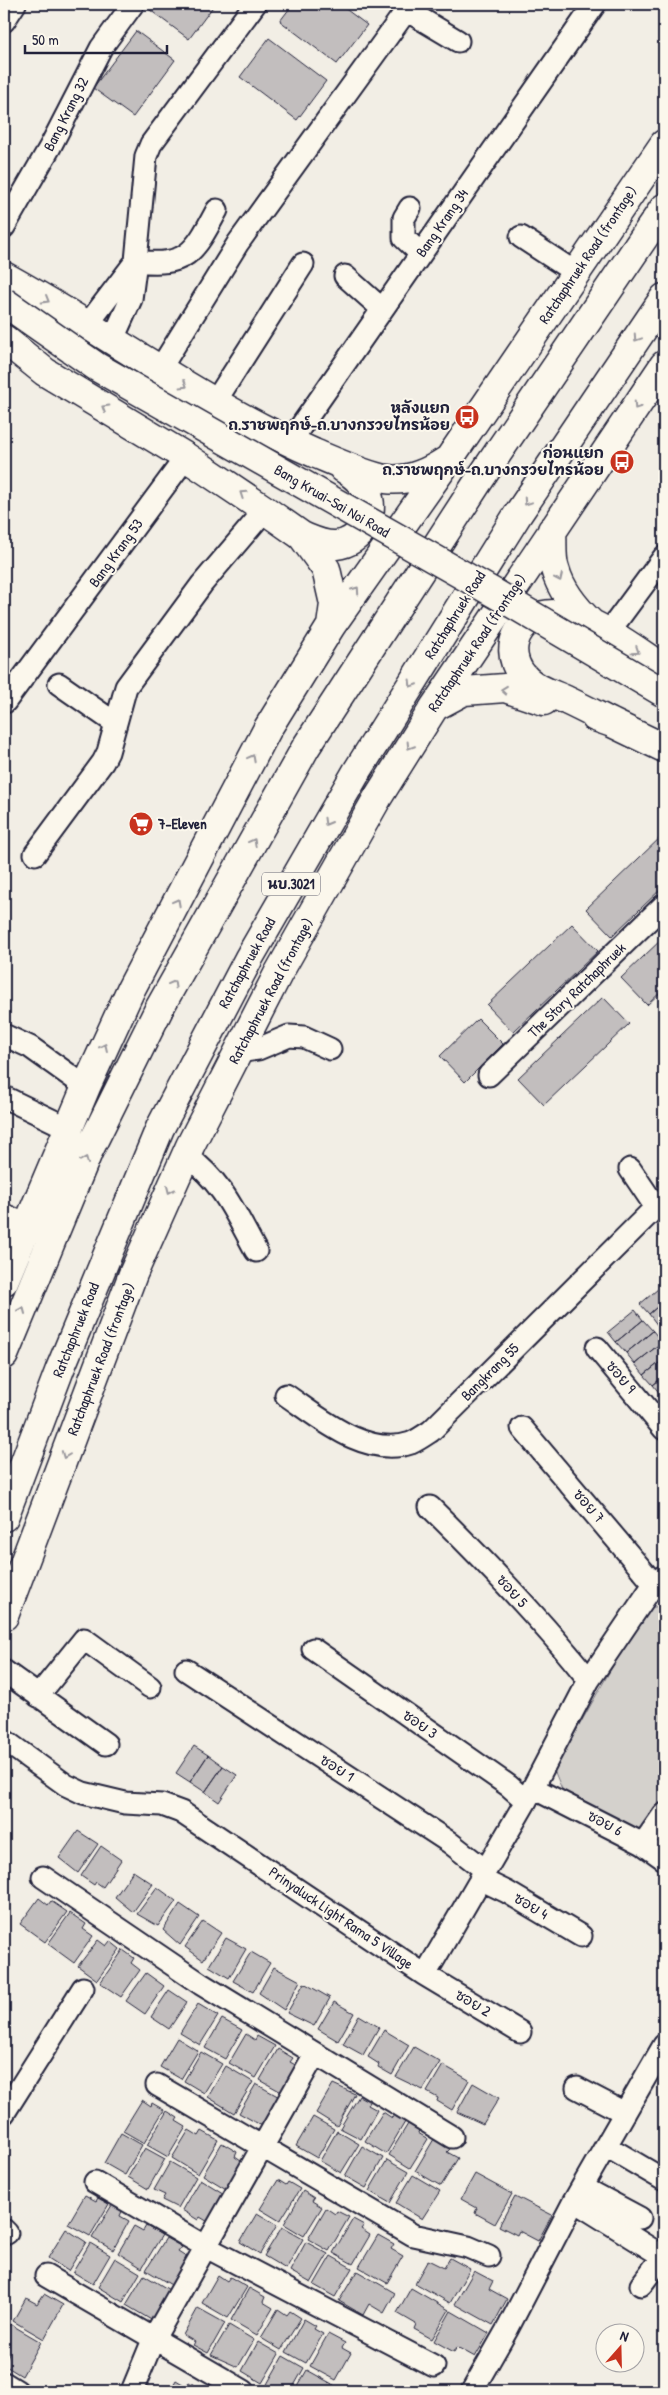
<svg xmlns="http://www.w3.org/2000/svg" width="668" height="2395" font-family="'Patrick Hand','Playpen Sans Thai',sans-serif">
<rect width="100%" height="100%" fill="#f2eee5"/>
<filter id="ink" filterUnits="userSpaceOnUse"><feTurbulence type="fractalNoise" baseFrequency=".02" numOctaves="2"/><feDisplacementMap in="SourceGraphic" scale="10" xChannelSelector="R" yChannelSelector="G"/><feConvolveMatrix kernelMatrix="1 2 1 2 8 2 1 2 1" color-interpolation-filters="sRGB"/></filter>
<g filter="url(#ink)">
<!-- green -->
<path fill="#d4d1cc" stroke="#7b7a84" d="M664,1605V1803L640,1836L564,1794L554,1770L645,1609Z"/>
<!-- building -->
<path fill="#c2bebe" stroke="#22223b" d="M154,4H215L189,39L150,10Z
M293,4H339L367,25L337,64L280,21Z
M136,31L175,60L133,117L93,88Z
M269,38L326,81L297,120L240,77Z
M664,834V886L612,936L586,909Z
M572,924L598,951L513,1032L487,1005Z
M664,937V989L647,1005L621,978Z
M603,997L629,1024L544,1105L518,1078Z
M478,1019L503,1044L465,1082L440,1056Z
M664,1284V1301L649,1314L640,1304Z
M664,1301V1320L658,1326L649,1314Z
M635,1310L643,1320L616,1342L608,1332Z
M643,1320L653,1331L626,1353L616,1342Z
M664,1320V1333L658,1326Z
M653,1331L662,1342L635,1364L626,1353Z
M662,1342L664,1344V1359L644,1375L635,1364Z
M664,1359V1376L653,1385L644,1375Z
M664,1376V1392L661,1395L653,1385Z
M194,1746L208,1755L190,1782L176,1773Z
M208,1755L223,1766L205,1792L190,1782Z
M223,1766L237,1775L219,1802L205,1792Z
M78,1831L98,1844L78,1873L59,1858Z
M101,1846L121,1860L103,1887L96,1882L94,1885L81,1876Z
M133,1871L153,1884L133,1912L115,1897Z
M157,1887L176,1901L158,1926L137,1914Z
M39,1898L48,1905L51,1901L67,1912L45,1942L20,1924Z
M180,1904L199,1917L180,1945L163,1930Z
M70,1913L86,1924L83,1929L93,1936L74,1963L48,1944Z
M203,1921L221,1933L203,1960L185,1947Z
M226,1938L246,1949L229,1978L209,1966Z
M98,1940L106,1946L110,1941L120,1949L97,1980L78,1966Z
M123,1950L134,1958L131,1963L140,1970L121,1997L100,1983Z
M251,1952L270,1963L253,1992L233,1981Z
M274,1967L300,1981L284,2010L259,1993Z
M146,1973L164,1986L145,2014L126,2001Z
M304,1983L330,1998L314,2026L287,2013Z
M169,1990L187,2002L169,2029L151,2017Z
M334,2002L354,2013L338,2041L318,2029Z
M198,2004L218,2016L200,2045L180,2033Z
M359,2015L379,2027L363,2055L343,2044Z
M222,2019L242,2030L225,2059L205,2048Z
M384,2030L409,2045L392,2075L378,2067L379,2064L368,2057Z
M246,2034L255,2040L257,2036L275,2046L256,2078L229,2063Z
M177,2038L198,2051L181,2079L160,2067Z
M414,2047L440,2062L423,2090L396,2077Z
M278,2049L293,2058L290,2062L301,2068L285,2094L260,2080Z
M201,2052L222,2064L204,2093L184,2081Z
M443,2065L469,2080L452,2110L437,2101L438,2098L427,2092Z
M226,2066L253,2082L234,2113L208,2097Z
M473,2083L499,2098L483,2124L457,2112Z
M256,2084L283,2099L266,2128L239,2113Z
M333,2084L355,2094L337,2126L316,2113Z
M359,2096L370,2102L368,2105L377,2110L361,2139L340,2128Z
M142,2100L151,2106L152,2103L164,2110L144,2143L123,2131Z
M167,2111L178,2118L176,2121L186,2127L168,2157L147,2145Z
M383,2112L392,2118L394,2115L405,2122L386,2154L365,2141Z
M313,2117L334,2129L317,2158L296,2146Z
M408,2124L419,2130L418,2133L428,2139L410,2168L389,2155Z
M189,2130L199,2136L202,2131L218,2140L198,2174L172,2158Z
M337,2131L359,2144L341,2173L320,2161Z
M121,2133L142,2145L125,2175L104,2163Z
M434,2139L450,2149L447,2152L458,2158L441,2186L415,2171Z
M222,2143L237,2152L235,2157L244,2163L228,2190L203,2175Z
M362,2146L383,2158L366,2188L345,2176Z
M145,2148L165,2159L148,2189L128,2177Z
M387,2160L408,2172L390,2203L369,2191Z
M170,2162L196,2177L178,2208L162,2200L165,2195L154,2190Z
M475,2174L512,2194L495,2224L475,2213L477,2208L461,2199Z
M413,2175L440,2191L422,2219L396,2203Z
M200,2179L226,2195L210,2223L200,2217L198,2220L182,2210Z
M278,2180L286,2185L288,2182L300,2189L280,2221L260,2209Z
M303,2191L314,2198L312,2201L322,2207L304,2236L284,2224Z
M85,2195L96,2201L98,2198L109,2204L90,2236L68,2224Z
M515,2196L552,2215L538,2241L519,2231L517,2235L499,2226Z
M112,2205L122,2211L120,2216L129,2221L113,2250L92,2238Z
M326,2208L335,2214L337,2211L349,2217L329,2251L308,2239Z
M257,2213L277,2225L260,2254L240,2242Z
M353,2219L364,2225L361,2229L370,2235L353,2264L333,2253Z
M134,2226L143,2231L146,2226L162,2235L142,2268L118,2253Z
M282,2227L303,2239L286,2269L264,2256Z
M66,2229L86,2242L68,2271L48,2258Z
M378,2235L394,2244L391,2249L403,2256L387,2283L359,2267Z
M166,2238L182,2247L178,2252L189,2259L173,2286L146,2270Z
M306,2242L328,2254L311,2283L290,2271Z
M90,2243L110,2255L93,2284L73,2272Z
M331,2256L352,2268L335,2297L314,2285Z
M115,2258L140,2273L123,2302L98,2287Z
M450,2258L470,2269L450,2303L415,2283L428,2260L444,2268Z
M357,2271L395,2293L384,2313L369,2304L363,2315L339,2301Z
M474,2271L493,2281L489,2289L507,2299L493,2325L455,2304Z
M144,2275L171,2291L153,2321L126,2305Z
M218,2275L227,2281L230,2277L247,2287L228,2318L202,2303Z
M249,2288L265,2297L263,2302L273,2308L257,2335L231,2320Z
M411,2288L449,2310L432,2339L414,2329L416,2324L397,2313Z
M44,2294L63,2305L44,2339L13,2321L26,2298L37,2304Z
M198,2308L225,2323L208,2353L193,2345L195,2342L183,2335Z
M278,2309L287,2315L290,2311L301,2318L281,2350L261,2338Z
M451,2311L489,2333L475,2357L457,2347L454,2352L434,2341Z
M304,2319L316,2326L314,2329L323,2334L306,2363L286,2352Z
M10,2324L41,2342L22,2376L4,2365L9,2354L4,2351V2335Z
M229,2325L254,2340L238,2367L211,2355Z
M328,2334L345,2343L342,2348L351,2353L336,2380L310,2366Z
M258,2342L279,2354L262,2383L242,2371Z
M283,2356L304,2368L291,2391H275L266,2386Z
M307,2370L334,2385L330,2391H295Z
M176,2380L186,2386L189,2382L205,2391H170Z"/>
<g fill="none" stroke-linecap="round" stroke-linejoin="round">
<defs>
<path id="minor" d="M406,10L458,41
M4,21L15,4
M410,208L404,218V238L421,254
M4,227L50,147L101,48L133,4
M521,237L576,273
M345,276L382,309
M88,324L136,261L146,156L151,144L255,4
M113,339L131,299L136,261C187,267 194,253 217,210
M160,369L238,243L411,4
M215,402L303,264
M290,442L595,4
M608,633L664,557
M59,684L115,723
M5,702L186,457
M35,854L103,762L108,752L126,687L202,584L265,510
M4,1035L30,1047L86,1087
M238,1052L258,1049L289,1036L304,1037L330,1049
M489,1075L664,905
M4,1097L70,1129
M186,1155C224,1184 234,1211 256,1251
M630,1169L655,1206
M4,1215L28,1225
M597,1348L664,1429
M286,1395C321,1419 366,1458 411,1443C418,1440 425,1435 431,1431L664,1199
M522,1428L654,1584L664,1589
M430,1507C486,1562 540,1618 589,1680
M313,1649L509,1786L526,1801
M186,1670L449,1842L485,1870
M4,1671L106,1744
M38,1696L84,1639L150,1687
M4,1740L66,1785L83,1793L125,1803L162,1805L181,1812L425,1975L526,1801L589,1680L654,1584L664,1576
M533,1788L643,1844L664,1814
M643,1844L664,1859
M43,1877L201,1984L452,2137
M480,1879L507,1892L581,1936
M425,1975L520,2032
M157,2085L413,2235L468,2247L489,2256
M577,2088L625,2113
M4,2113L83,1988
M606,2146L664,2180
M95,2182L206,2247L434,2366
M582,2187L640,2218
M574,2201L664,2257
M4,2230L7,2233
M46,2276L244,2391
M641,2285L663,2256
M4,2383L17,2391
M132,2391L153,2340L315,2054
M472,2391L508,2328L574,2201L664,2045"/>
<path id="major" d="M4,276C108,333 205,405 314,453C331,460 369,477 386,479C408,482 428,473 446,461
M4,339L45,372L186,457L265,510L302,536L326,569L334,604L331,626
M552,530C553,543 551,558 555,569C561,591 576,609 592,624
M302,536C312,540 324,546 336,545C360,543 377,515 367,493C363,481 352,474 343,468
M436,706L464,691L505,688L544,701
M595,717L612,723L664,748
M612,723C598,716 583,708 568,701C554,694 539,691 527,680C517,671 511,657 514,643C516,633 523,624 532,619C572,598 631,648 664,669
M4,1281L86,1087L131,989L268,728L331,626L449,459L664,144
M4,1355L89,1150L160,1007L306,747L478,482L664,208
M4,1517L60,1369L160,1128L249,958L356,773L518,514L664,298
M4,1616L133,1274L190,1146L278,974L378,797L435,706L664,365"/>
</defs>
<!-- minor casing -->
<use href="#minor" stroke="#22223b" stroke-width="25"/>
<!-- major casing -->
<use href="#major" stroke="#22223b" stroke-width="31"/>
<!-- minor -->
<use href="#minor" stroke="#fbf7ec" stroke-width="21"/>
<!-- major -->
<use href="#major" stroke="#fbf7ec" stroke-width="28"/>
<defs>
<path id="major-bridge" d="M4,302L97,367L496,594L664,693"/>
</defs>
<!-- major-bridge casing -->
<use href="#major-bridge" stroke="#22223b" stroke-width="31" stroke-linecap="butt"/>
<!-- major-bridge -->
<use href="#major-bridge" stroke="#fbf7ec" stroke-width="28"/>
</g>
<!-- one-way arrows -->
<defs><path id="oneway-chevron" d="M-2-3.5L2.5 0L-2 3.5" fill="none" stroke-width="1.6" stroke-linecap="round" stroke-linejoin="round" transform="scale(1.25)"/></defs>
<g stroke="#99979c">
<use href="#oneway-chevron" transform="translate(46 300) rotate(30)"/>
<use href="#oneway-chevron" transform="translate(637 338) rotate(124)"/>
<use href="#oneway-chevron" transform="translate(184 385) rotate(32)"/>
<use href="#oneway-chevron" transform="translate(637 406) rotate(124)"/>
<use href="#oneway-chevron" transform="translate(105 408) rotate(-149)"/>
<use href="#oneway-chevron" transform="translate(243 494) rotate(-146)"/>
<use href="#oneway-chevron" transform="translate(527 502) rotate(124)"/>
<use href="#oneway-chevron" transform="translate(559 578) rotate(65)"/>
<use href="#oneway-chevron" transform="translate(356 590) rotate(-55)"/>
<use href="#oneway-chevron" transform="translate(636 651) rotate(33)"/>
<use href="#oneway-chevron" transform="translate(412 684) rotate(122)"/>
<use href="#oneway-chevron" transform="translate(504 690) rotate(-174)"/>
<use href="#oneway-chevron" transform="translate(410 746) rotate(122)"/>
<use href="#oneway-chevron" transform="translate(252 758) rotate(-62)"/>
<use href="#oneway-chevron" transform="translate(327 822) rotate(120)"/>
<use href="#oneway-chevron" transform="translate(253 842) rotate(-61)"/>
<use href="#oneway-chevron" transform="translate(177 902) rotate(-62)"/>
<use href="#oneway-chevron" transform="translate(173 984) rotate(-61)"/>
<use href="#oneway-chevron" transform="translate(104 1047) rotate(-65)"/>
<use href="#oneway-chevron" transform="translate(85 1160) rotate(-67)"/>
<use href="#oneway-chevron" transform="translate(170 1190) rotate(114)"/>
<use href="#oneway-chevron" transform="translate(22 1310) rotate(-67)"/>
<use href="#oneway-chevron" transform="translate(65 1455) rotate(111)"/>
</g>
</g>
<!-- icons -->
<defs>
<symbol id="bus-disc" viewBox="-11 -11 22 22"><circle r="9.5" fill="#c8321e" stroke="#fbf7ec"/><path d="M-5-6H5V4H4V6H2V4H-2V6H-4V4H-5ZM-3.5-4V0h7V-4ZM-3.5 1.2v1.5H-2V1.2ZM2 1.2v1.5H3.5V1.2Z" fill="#fff"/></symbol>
<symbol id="supermarket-disc" viewBox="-11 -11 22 22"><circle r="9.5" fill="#c8321e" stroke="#fbf7ec"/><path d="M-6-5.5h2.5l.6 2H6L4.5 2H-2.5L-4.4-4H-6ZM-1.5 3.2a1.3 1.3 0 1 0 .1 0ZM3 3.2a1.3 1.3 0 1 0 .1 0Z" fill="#fff"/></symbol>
</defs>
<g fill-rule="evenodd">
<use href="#bus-disc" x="453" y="403" width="28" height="28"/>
<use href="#bus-disc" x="608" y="448" width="28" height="28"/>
<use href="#supermarket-disc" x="127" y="810" width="28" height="28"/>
</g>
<g text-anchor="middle" stroke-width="4" stroke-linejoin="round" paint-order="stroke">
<!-- shield labels -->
<rect fill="#fbf7ec" stroke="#636270" stroke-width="1" x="262" y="872.5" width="58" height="23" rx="4"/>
<g font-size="14" font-weight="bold" fill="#22223b">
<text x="291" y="889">นบ.3021</text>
</g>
<!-- street labels -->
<g font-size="15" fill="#22223b" stroke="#fbf7ec">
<text transform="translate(66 114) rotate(-63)" y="5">Bang Krang 32</text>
<text transform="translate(442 223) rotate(-55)" y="5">Bang Krang 34</text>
<text transform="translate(588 255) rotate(-56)" y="5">Ratchaphruek Road (frontage)</text>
<text transform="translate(332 501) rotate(30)" y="5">Bang Kruai-Sai Noi Road</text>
<text transform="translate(116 553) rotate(-54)" y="5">Bang Krang 53</text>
<text transform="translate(455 615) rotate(-58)" y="5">Ratchaphruek Road</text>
<text transform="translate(477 643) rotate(-56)" y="5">Ratchaphruek Road (frontage)</text>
<text transform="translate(247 963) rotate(-61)" y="5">Ratchaphruek Road</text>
<text transform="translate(577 990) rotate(-44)" y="5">The Story Ratchaphruek</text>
<text transform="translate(271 991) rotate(-62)" y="5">Ratchaphruek Road (frontage)</text>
<text transform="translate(76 1330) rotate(-68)" y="5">Ratchaphruek Road</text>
<text transform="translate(101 1359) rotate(-69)" y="5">Ratchaphruek Road (frontage)</text>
<text transform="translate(490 1372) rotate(-45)" y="5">Bangkrang 55</text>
<text transform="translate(621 1377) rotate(50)" y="5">ซอย 9</text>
<text transform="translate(589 1506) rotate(49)" y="5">ซอย 7</text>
<text transform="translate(512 1591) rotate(48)" y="5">ซอย 5</text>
<text transform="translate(420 1724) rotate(35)" y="5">ซอย 3</text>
<text transform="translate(337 1768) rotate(33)" y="5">ซอย 1</text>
<text transform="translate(605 1823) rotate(28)" y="5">ซอย 6</text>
<text transform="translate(531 1906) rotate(31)" y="5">ซอย 4</text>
<text transform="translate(341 1918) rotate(34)" y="5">Prinyaluck Light Rama 5 Village</text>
<text transform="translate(473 2003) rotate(31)" y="5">ซอย 2</text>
</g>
<!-- poi labels -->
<g font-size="15" font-weight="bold" fill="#22223b" stroke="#fbf7ec" text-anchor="end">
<text x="450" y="413">หลังแยก<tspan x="450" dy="17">ถ.ราชพฤกษ์-ถ.บางกรวยไทรน้อย</tspan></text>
<text x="604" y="458">ก่อนแยก<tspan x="604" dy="17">ถ.ราชพฤกษ์-ถ.บางกรวยไทรน้อย</tspan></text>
<text x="158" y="829" text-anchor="start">7-Eleven</text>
</g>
</g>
<!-- margin -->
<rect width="668" height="2395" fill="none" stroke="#fbf7ec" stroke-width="20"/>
<rect x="10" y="10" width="648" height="2375" fill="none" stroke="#22223b" stroke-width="2" filter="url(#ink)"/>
<!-- north arrow -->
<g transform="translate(620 2348) rotate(20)"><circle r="24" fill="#fbf7ec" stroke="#a4a2a5"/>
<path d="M0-4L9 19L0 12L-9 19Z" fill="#c8321e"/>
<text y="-8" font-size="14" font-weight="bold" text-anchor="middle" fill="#22223b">N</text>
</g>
<!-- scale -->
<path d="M25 45v8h142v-8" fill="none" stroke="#22223b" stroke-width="2.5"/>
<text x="32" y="45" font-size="15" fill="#22223b" stroke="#fbf7ec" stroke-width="4" paint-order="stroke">50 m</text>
</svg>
